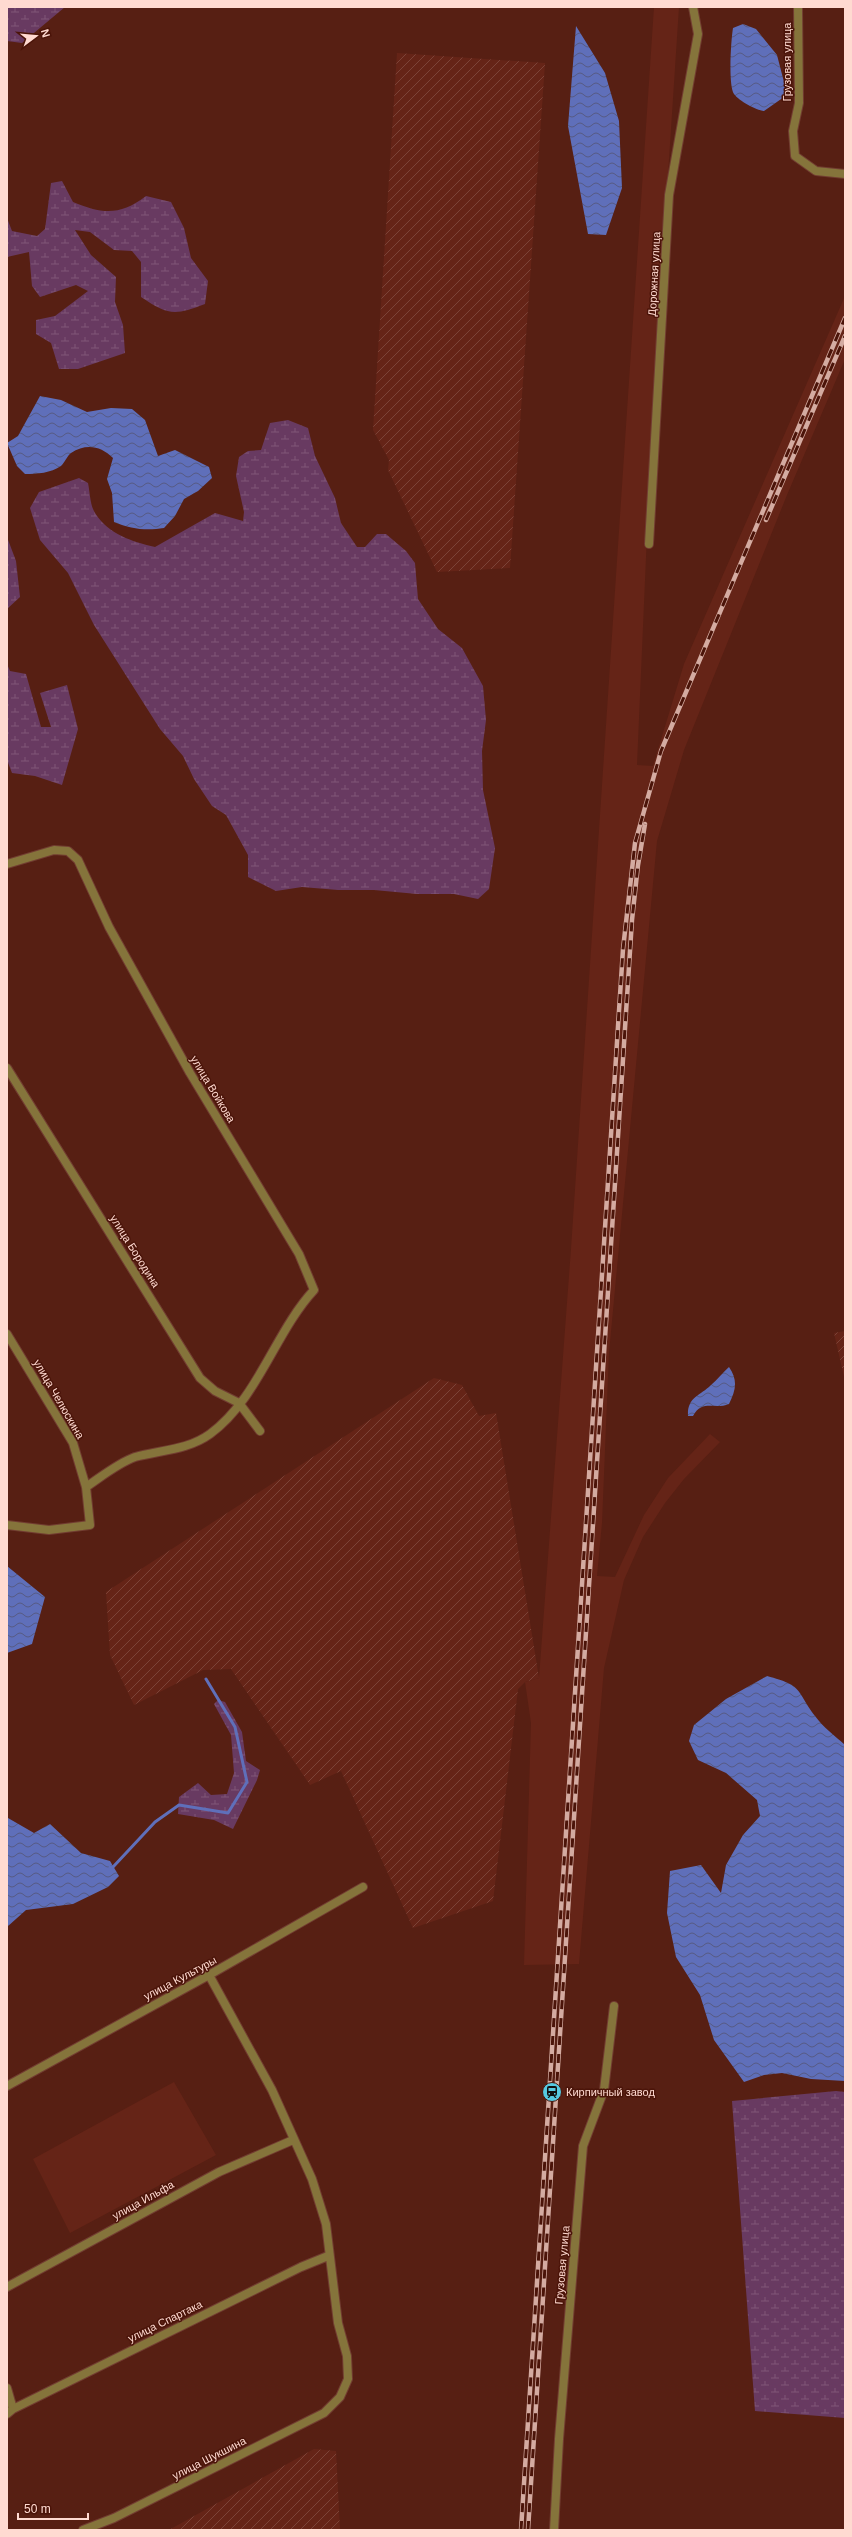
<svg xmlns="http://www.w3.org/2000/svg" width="852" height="2537" font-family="Helvetica,sans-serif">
<defs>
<pattern id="industrial-furrows" width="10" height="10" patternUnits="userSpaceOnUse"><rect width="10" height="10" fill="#652417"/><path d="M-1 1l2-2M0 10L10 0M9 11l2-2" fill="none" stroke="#7c4338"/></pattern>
<pattern id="wetland-marsh" width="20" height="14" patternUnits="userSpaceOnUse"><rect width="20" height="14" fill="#683a61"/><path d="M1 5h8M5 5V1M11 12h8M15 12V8" fill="none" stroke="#7f5677"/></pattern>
<pattern id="water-waves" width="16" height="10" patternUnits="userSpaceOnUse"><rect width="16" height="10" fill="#5f6fba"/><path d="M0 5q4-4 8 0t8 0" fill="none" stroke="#565a83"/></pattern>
</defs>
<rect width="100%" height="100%" fill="#571f13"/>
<!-- built -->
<path fill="#652417" d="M654,7H679L652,419L637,765L653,766L684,664L845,296V359L787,495L684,750L657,841L609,1353L602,1523L597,1576L615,1577L644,1515L668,1478L710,1434L720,1442L684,1479L665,1503L643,1537L624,1580L604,1668L579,1964L524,1965L531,1723L525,1682L539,1678L571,1249Z
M174,2082L216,2155L70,2233L33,2159Z"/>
<!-- industrial -->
<path fill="url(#industrial-furrows)" d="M397,53L545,63L510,568L437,572L388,470L389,460L373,430Z
M845,1331V1381L834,1333Z
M434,1378L462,1385L479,1416L496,1413L539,1678L525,1682L518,1689L493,1901L413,1928L341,1771L310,1785L231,1669L203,1670L134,1705L110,1655L106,1592Z
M314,2449L336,2451L340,2530H169Z"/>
<!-- wetland -->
<path fill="url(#wetland-marsh)" d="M7,7H65L22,43L7,41Z
M62,181L73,202C102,214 120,216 146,196L171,202L184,228L191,258L208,281L205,304C174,316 168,315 141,297V262L132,251L114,250L90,232L75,230L91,255L116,277L115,302L123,325L125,353L78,369H59L51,343L36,334V320L55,316L88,291L76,285L40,297L32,286L29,252L7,257V218L12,231L37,236L45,229L51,183Z
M288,420L308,428L315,456L335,498L341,523L357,547H365L377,534H386L406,551L415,563L418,599L438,629L462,648L483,686L486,720L482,751L483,790L495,848L489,889L478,899L454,894H417L374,890H338L302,887L276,891L248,877V855L226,815L212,806L194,779L183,756L160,729L94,625L68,573L40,540L30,508L39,492L79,478L88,483C90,493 90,505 95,513C108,534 133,542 155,547L215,513L243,521L244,512L236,476L239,457L248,451L261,450L270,423Z
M7,537L16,561L20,597L7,609Z
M7,664L10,671L26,674L41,727H51L40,693L67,685L78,729L62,785L35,776L12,773L7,760Z
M218,1700L225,1702L242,1732L246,1761L260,1770L257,1780L233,1829L214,1820L178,1814L179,1797L198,1783L211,1795L227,1794L234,1773L231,1735L214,1704Z
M836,2091L845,2092V2418L755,2411L732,2101Z"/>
<!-- water -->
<path fill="url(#water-waves)" d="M743,24L756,29L777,55L785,86L784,97L764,111C756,110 739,101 734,94C728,85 731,40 733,28Z
M576,26L605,73L619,121L622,188L606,235L588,234L568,126Z
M40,396L61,400L87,412L111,408L132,409L145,420L158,456L175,450L209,467L212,478L198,491L184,499L175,516L164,528C146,531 131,529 114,522L112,493L107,479L113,458C101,446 86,443 71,453C67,456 65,462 61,466C51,473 37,474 25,474L17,466L7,443L18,436Z
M729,1367C738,1380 736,1390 729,1404C715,1410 702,1399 693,1416H688C687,1397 700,1396 711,1385C717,1380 722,1373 729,1367Z
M7,1566L45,1597L32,1644L7,1653Z
M767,1676C804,1686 795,1689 815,1716C823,1727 835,1736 845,1745V2081L811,2079L782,2073L764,2075L744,2082L714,2040L700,1995L676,1957L667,1913L670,1871L701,1865L721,1893L726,1865L743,1835L760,1816L757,1800L726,1773L698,1760L689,1741L694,1725L726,1699Z
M8,1818L34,1833L50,1824L81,1853L110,1861L119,1876L108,1887L73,1904L26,1910L7,1927Z"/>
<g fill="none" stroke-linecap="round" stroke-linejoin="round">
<!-- stream -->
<path stroke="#5f6fba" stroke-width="3" d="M110,1867H113L155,1822L179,1805L228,1813L247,1782L235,1727L206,1679"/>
<defs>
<path id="street" d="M798,7L799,103L793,131L795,156L816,171L845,174
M649,544L669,195L698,34L693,7
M7,864L54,850L68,851L78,860L109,927L190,1073L299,1254L314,1290C275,1332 258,1399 210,1434C188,1450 161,1450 135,1457C118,1463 101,1477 86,1487
M7,1068L200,1378L215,1391L239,1403L260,1431
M7,1334L73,1443L86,1487L90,1525L49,1530L7,1525
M7,2086L209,1975L363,1887
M7,2287L219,2172L293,2140
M7,2388L13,2409L7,2414
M13,2409L301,2267L328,2256
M83,2530L114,2518L324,2413L340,2397L348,2379L347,2356L338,2323L326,2224L312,2179L272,2090L209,1975
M554,2530L559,2439L583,2146L604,2090L614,2006"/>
</defs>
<!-- street casing -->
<use href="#street" stroke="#723d31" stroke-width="10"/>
<!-- street -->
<use href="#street" stroke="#85743b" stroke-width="8"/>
<defs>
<path id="rail" d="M766,520L845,336
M521,2530L623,949L635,843L661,751L845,318
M528,2530L632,920L638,865L645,824"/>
</defs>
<!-- rail casing -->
<use href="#rail" stroke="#d4aba1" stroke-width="4.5"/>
<!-- rail -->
<use href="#rail" stroke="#4b1409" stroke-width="3" stroke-dasharray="9" stroke-linecap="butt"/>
</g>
<!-- icons -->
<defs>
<symbol id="station-disc" viewBox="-11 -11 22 22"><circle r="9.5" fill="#56c9e1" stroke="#4b1409"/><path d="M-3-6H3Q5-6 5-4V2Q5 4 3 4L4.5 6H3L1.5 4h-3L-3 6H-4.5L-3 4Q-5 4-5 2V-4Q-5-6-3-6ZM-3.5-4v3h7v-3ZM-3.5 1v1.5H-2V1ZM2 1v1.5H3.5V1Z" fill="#111"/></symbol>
</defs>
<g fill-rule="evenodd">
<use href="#station-disc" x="541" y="2081" width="22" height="22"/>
</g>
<g text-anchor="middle" stroke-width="3" stroke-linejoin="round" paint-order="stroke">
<!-- street labels -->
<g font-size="11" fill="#ffdad1" stroke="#4b1409">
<text transform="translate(787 62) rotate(-90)" y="4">Грузовая улица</text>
<text transform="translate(654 274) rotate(-87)" y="4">Дорожная улица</text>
<text transform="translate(213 1089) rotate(59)" y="4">улица Войкова</text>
<text transform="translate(135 1251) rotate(58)" y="4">улица Бородина</text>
<text transform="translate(59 1399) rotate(60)" y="4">улица Челюскина</text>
<text transform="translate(180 1978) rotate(-28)" y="4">улица Культуры</text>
<text transform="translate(143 2200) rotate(-29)" y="4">улица Ильфа</text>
<text transform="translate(562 2265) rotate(-85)" y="4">Грузовая улица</text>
<text transform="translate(165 2321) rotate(-26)" y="4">улица Спартака</text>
<text transform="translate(209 2458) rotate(-27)" y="4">улица Шукшина</text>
</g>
<!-- poi labels -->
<g font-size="11" fill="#ffdad1" stroke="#4b1409" text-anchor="start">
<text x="566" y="2096">Кирпичный завод</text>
</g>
</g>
<!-- border -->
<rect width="852" height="2537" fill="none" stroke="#ffdad1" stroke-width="16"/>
<!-- north arrow -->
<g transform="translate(36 36) rotate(74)" stroke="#4b1409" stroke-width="3" paint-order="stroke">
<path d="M0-3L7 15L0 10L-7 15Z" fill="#ffdad1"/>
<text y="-6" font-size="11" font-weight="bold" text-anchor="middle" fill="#ffdad1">N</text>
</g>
<!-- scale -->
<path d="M18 2513v6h70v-6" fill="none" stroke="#ffdad1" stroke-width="2"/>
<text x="24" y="2513" font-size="12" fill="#ffdad1" stroke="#4b1409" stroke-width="3" paint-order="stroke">50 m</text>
</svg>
